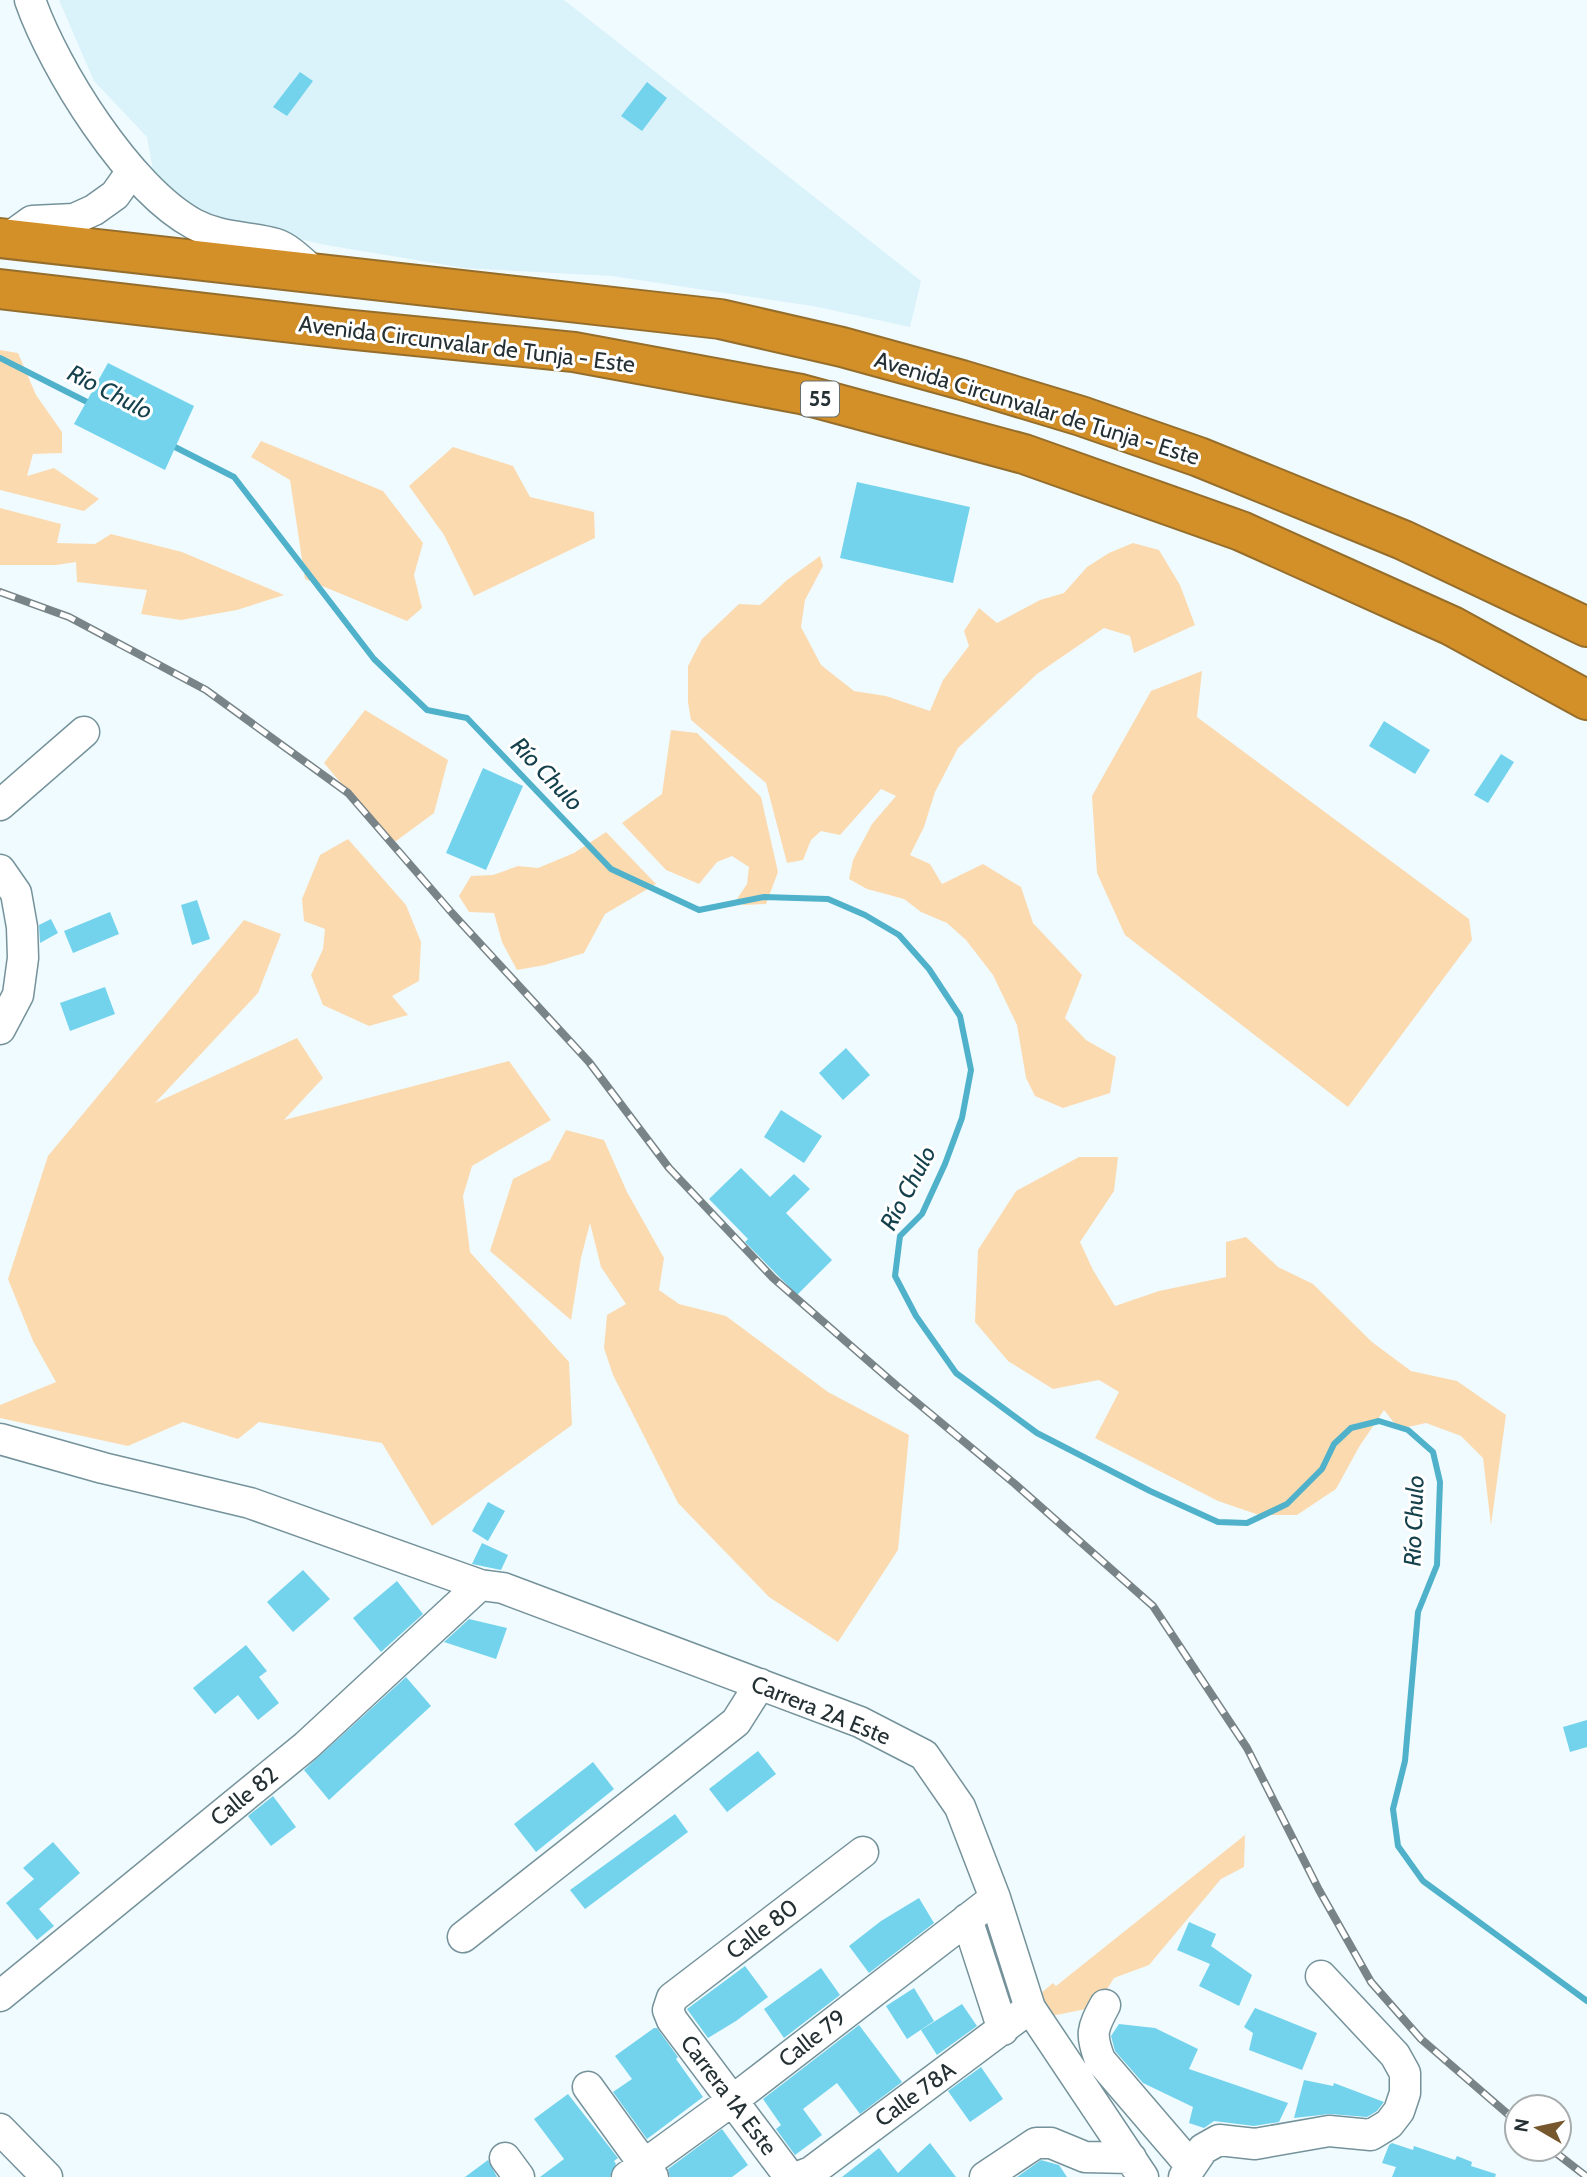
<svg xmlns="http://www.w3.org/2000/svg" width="1587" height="2177" font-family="Cabin,sans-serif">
<rect width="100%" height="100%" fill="#effbff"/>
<!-- built -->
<path fill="#daf2f9" d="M59,0H564L921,281L910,327L813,306L612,276L464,268L326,245L276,234L209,213L172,193L153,170L147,137L94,81Z"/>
<!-- green -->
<path fill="#fcdab0" d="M0,350L18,353L36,395L62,432V453L33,454L27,476L54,468L99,499L84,511L0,490Z
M261,441L383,491L423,543L414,575L422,608L407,621L305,579L290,480L251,457Z
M453,447L513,466L530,497L594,512L595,538L474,596L444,535L409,486Z
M0,508L61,524L57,543L95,544L111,534L182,552L284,595L237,610L181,620L141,614L147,590L77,582L76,562L56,565H0Z
M1133,543L1159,550L1180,585L1195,625L1134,653L1130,636L1104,628L1037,674L958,748L935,792L924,827L910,855L930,864L942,884L983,864L1021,887L1033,923L1082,975L1065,1018L1086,1040L1116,1057L1110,1093L1063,1108L1035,1096L1026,1078L1017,1025L993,975L966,940L947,923L921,912L904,899L867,889L849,879L853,860L872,824L896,796L881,789L840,835L821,831L811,840L803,860L787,863L766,783L691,720L688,702V666L702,639L739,604L760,605L787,580L820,556L823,566L805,600L801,627L821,665L854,691L886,696L930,711L943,680L969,646L964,631L979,608L997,623L1040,600L1064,593L1087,567L1109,553Z
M1202,671L1197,717L1469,919L1472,940L1348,1107L1125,935L1097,873L1092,796L1151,691Z
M365,710L448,760L434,813L392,844L324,763Z
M671,730L697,733L761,797L778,872L766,904L744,905L735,902L747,884L749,867L732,856L717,862L699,884L666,870L622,823L662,794Z
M606,832L656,884L605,914L584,953L545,965L517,970L502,942L494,913L469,912L459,896L471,876L493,875L518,866L538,868L574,853Z
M348,839L406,905L421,942L419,981L392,996L408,1015L369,1026L323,1005L311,975L323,949L325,929L304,921L302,899L320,855Z
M244,920L281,934L258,993L155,1103L297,1038L323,1078L284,1120L509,1061L551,1120L472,1166L463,1196L470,1252L569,1362L572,1425L432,1526L382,1443L259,1422L238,1439L183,1422L128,1446L0,1418V1405L56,1382L33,1341L8,1279L48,1156Z
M566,1130L604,1140L627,1192L664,1258L659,1290L679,1304L726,1316L828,1392L909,1435L898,1550L838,1642L769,1597L678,1503L613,1375L604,1348L607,1315L626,1304L601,1267L590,1223L581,1258L571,1320L490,1251L513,1179L550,1160Z
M1079,1157H1118L1114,1191L1080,1242L1093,1270L1115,1306L1159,1291L1226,1277V1242L1246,1237L1278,1267L1313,1284L1372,1342L1411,1371L1457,1381L1506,1415L1491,1525L1483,1458L1461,1436L1426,1423L1399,1429L1384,1410L1359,1447L1336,1489L1297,1515H1259L1218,1501L1095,1438L1119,1392L1099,1380L1053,1389L1008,1361L975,1322L978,1250L1016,1191Z
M1245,1835L1244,1867L1221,1879L1149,1965L1114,1978L1096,2007L1041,2018L1029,2003L1053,1983L1056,1986Z"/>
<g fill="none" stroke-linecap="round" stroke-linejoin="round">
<!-- stream -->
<path stroke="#4fb1ca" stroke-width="6" d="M0,358L93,405
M171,445L234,477L374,659L427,710L467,718L611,869L699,910L764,897L828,899L865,915L899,935L929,969L960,1016L971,1070L962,1118L945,1164L922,1214L900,1236L895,1276L916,1316L956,1373L1037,1433L1150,1491L1218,1522L1247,1523L1287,1504L1322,1469L1334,1444L1351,1428L1379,1421L1408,1430L1433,1452L1440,1482L1437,1565L1418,1612L1405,1761L1393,1809L1398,1846L1423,1881L1587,2001"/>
</g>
<!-- building -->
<path fill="#73d3ed" d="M300,72L313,81L287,116L273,107Z
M647,82L667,98L642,131L621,116Z
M108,363L194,406L165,470L74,424Z
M857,482L970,507L953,583L840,558Z
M1384,721L1430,750L1415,774L1369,746Z
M1501,754L1514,762L1488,803L1474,795Z
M483,768L523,786L486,870L446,853Z
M197,900L210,939L192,945L181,905Z
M110,912L119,934L73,953L64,931Z
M51,919L58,933L40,943L39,925Z
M105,987L115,1014L70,1031L60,1003Z
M846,1048L870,1075L843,1100L819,1073Z
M781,1110L822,1136L804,1163L764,1137Z
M741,1168L770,1197L794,1174L810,1189L786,1213L832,1260L797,1295L745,1242L748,1239L709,1199Z
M488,1502L505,1511L488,1541L472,1531Z
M482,1543L508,1555L501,1570L472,1564Z
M303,1570L330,1599L293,1632L267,1602Z
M397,1581L423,1614L381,1652L353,1618Z
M469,1619L507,1628L496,1659L444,1642Z
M246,1645L267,1671L259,1677L279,1703L258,1720L238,1695L215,1714L193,1688Z
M406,1677L431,1706L329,1800L304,1770Z
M1587,1720V1747L1570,1752L1563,1727Z
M758,1751L776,1774L727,1812L709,1789Z
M593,1762L614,1789L536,1852L514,1824Z
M273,1796L296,1827L271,1846L248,1816Z
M675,1814L688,1832L585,1909L570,1890Z
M53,1842L80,1873L39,1909L54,1926L37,1940L6,1903L34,1879L23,1868Z
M919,1898L934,1923L869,1973L849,1946L881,1921Z
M1189,1922L1216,1934L1211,1946L1252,1975L1239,2006L1199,1986L1210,1964L1177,1950Z
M745,1966L768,1997L736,2021L708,2038L687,2009Z
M821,1968L840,1995L784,2038L764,2009Z
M914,1988L934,2021L907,2039L886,2006Z
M962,2004L977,2026L937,2055L921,2030Z
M1255,2008L1317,2033L1302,2070L1249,2050L1253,2033L1244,2027Z
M1119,2024L1155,2028L1198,2049L1189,2069L1288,2103L1279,2122L1254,2126L1214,2121L1204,2128L1189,2123L1193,2107L1143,2083L1115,2051L1111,2036Z
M859,2025L902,2082L860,2114L837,2083L803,2109L822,2135L795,2155L776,2129L781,2125L763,2099Z
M654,2028H657L678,2057L676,2059L703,2097L647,2139L613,2092L632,2079L615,2056Z
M981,2067L1003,2099L970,2122L948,2091Z
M1304,2080L1333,2086L1334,2083L1384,2102L1377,2111L1367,2117L1330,2114L1294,2118Z
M568,2094L618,2158L614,2161L616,2164L610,2177H540L564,2159L534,2119Z
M722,2129L748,2165L732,2177H670L668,2169Z
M930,2143L956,2177H842L879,2148L898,2173Z
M1392,2143L1413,2150L1414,2146L1455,2160L1457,2156L1472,2162L1471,2166L1496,2174L1495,2177H1392L1396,2167L1382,2163L1389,2145Z
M488,2160L497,2177H465Z
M1041,2160L1059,2165L1067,2177H1017Z"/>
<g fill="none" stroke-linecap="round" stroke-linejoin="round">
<defs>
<path id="minor" d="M30,0C54,69 129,189 194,224C222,239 248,236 276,244C289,248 304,264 315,273
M7,239L32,221L74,219L94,210L115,195L132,171
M0,805L84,732
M0,870L16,893L22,927L23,958L18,995L0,1029
M0,1439L103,1468L250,1503L480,1585L503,1588L860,1722L924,1755L960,1807L995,1898L1030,2008L1143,2177
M967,1919L1003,2030
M463,1937L736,1722L760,1684
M0,1996L306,1746L480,1585
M1105,2005C1092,2029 1090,2034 1100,2060L1191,2166
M588,2087L653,2177
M0,2129L47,2177
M505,2158L519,2177
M627,2177L733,2100L995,1898
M794,2177L789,2176L672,2020L668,2010L672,1998L863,1852
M798,2177L811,2172L1030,2008
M985,2177L1036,2143H1051L1085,2157L1131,2158
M1184,2177L1203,2149L1219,2140L1255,2144L1329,2131L1371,2135L1389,2124L1399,2111L1405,2093V2073L1395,2055L1321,1976"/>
<path id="highway" d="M0,238L720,319L842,347L962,380L1081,416L1199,457L1403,540L1587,627
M0,289L344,329L574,352L801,394L1024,454L1241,531L1452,626L1587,700"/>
</defs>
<!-- minor casing -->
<use href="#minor" stroke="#75929a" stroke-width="33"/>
<!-- highway casing -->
<use href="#highway" stroke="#966e2c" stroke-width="42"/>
<!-- minor -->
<use href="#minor" stroke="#fff" stroke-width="30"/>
<!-- highway -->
<use href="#highway" stroke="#d38f28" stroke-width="38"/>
<defs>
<path id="rail" d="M0,592L69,617L206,690L348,793L452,913L589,1062L669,1168L773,1278L897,1386L1015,1484L1153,1606L1247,1748L1319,1890L1371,1982L1421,2039L1517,2122
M1551,2149L1587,2177"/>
</defs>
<!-- rail casing -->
<use href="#rail" stroke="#788487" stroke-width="8"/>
<!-- rail -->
<use href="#rail" stroke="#fff" stroke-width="5" stroke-dasharray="16" stroke-linecap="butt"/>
</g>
<g text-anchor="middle" stroke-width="6" stroke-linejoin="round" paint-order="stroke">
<!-- shield labels -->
<rect fill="#fff" stroke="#666e70" stroke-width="2" x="801" y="381.5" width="38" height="35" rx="5"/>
<g font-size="21" font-weight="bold" fill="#243033">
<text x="820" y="406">55</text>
</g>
<!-- street labels -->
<g font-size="23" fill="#243033" stroke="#fff">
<text transform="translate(467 344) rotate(7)" y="8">Avenida Circunvalar de Tunja - Este</text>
<text transform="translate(1037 408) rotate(17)" y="8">Avenida Circunvalar de Tunja - Este</text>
<text transform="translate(821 1710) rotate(22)" y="8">Carrera 2A Este</text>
<text transform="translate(244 1796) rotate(-39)" y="8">Calle 82</text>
<text transform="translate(762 1929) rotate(-37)" y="8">Calle 80</text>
<text transform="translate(812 2038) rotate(-38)" y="8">Calle 79</text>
<text transform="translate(915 2094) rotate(-36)" y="8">Calle 78A</text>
<text transform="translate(729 2095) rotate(53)" y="8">Carrera 1A Este</text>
</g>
<!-- water labels -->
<g font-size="24" font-style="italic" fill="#14414c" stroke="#fff">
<text transform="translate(110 392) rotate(27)" y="8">Río Chulo</text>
<text transform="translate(547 774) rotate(46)" y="8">Río Chulo</text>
<text transform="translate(908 1188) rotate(-62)" y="8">Río Chulo</text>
<text transform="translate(1414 1521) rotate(-88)" y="8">Río Chulo</text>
</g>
</g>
<!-- north arrow -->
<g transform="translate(1538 2128) rotate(279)"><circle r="33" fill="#ffffff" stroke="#a7acad" stroke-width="2"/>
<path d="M0-5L12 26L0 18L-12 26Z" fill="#77572d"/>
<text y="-10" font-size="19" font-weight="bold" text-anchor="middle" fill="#243033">N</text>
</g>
</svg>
